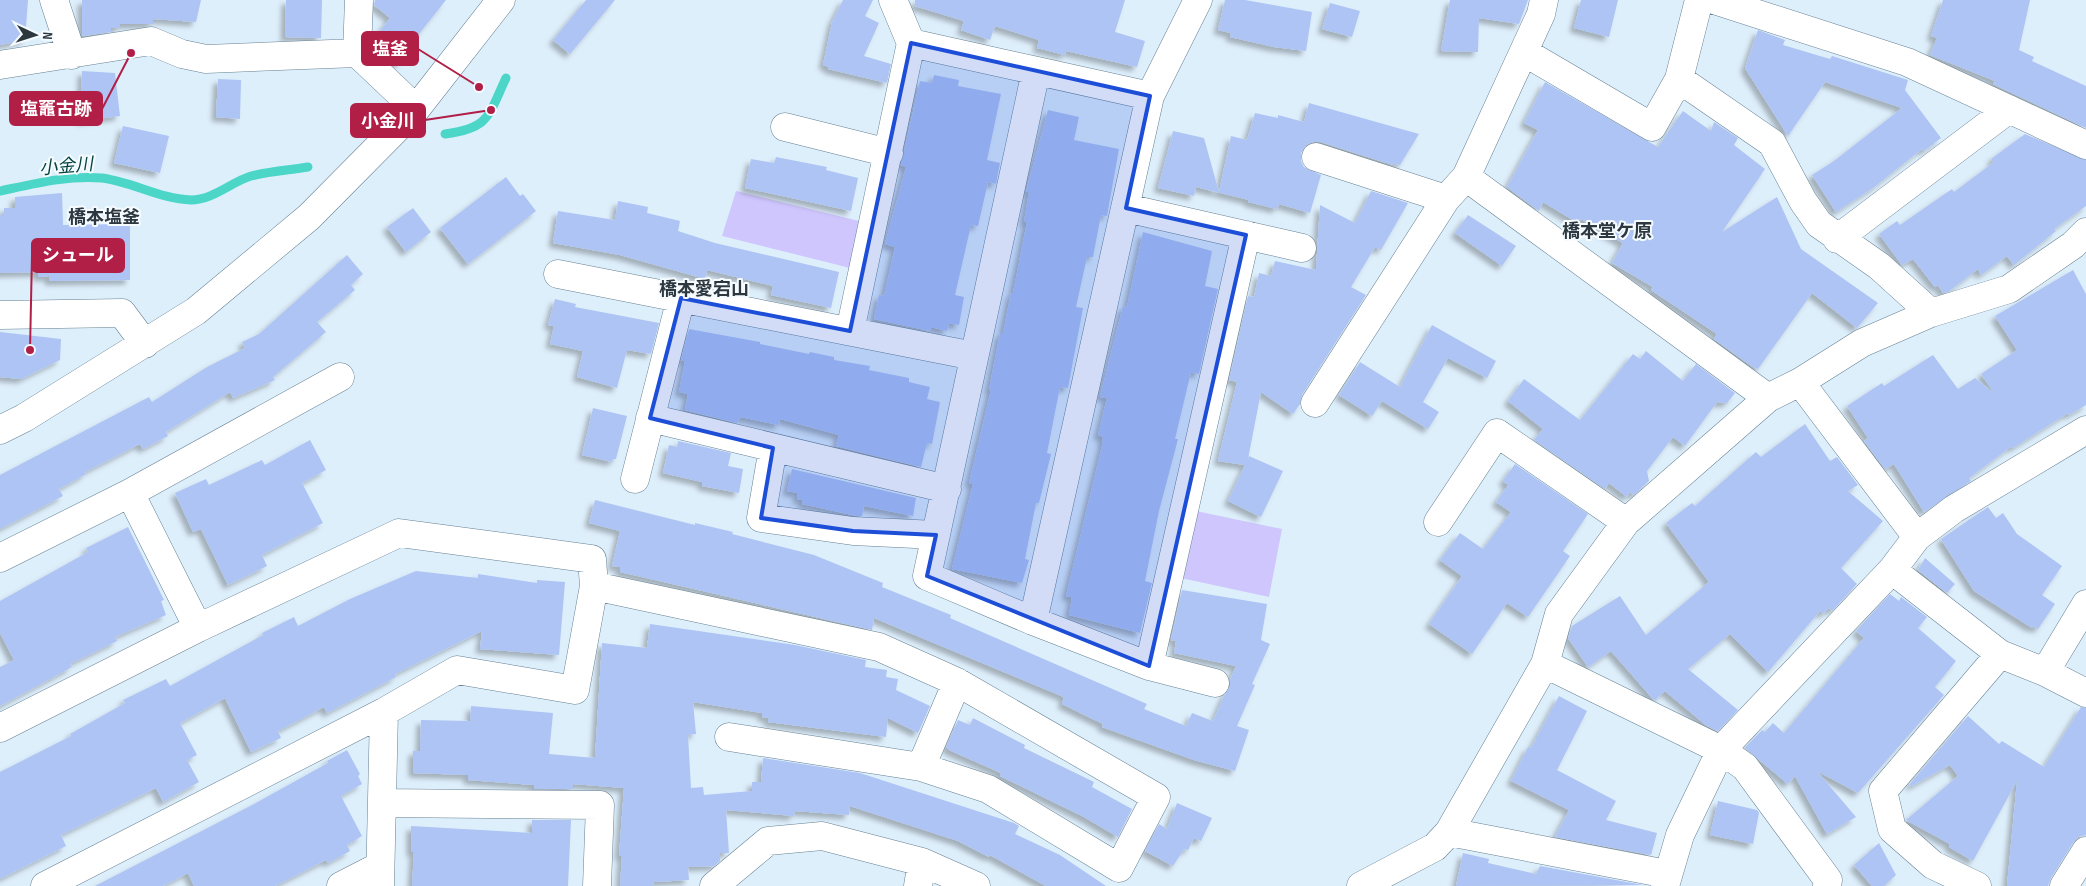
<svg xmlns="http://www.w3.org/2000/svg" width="2086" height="886" font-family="'Sofia Sans Condensed','Noto Sans JP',sans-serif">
<defs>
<filter id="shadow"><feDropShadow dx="-4.5" dy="4.5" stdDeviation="2.5" flood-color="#0004"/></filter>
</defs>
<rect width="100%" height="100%" fill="#deeffc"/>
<!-- green -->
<path fill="#cec6fd" d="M736,191L859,221L850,268L722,236Z
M1196,511L1282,529L1269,597L1181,578Z"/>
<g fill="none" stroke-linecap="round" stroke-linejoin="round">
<!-- stream -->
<path stroke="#4bd6c7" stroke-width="9" d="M445,134C490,128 488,116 506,78
M0,191C33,184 68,175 102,178C133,182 160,199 191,200C213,200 231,182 251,176C270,171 290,170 308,167"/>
</g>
<!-- building -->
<path fill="#aec4f4" filter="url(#shadow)" d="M0,0H28L25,40L0,45Z
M82,0H201L196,22L153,19V24H120V28H111V32L82,36Z
M286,0H322L321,38L285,37Z
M375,0H446L411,44L413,45L398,65L373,47V40L390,18L374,5Z
M586,0H615L570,54L553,40Z
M843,0H873L865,16L879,23L864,56L891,64L887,83L828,69L829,67L823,65L832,22Z
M915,0H1125L1115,32L1145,41L1137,67L1066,51L1065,55L1037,48L1039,40L995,26L990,40L961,30L964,21L915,6Z
M1225,0H1245L1312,12L1306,51L1274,47L1230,37L1231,33L1218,30Z
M1450,0H1528L1519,24L1479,18L1478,52L1441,51Z
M1581,0H1618L1609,37L1574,28Z
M1943,0H2030L2019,50L2034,57L2032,61L2086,86V128L1993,84L1995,81L1930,55L1937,38L1931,36Z
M1330,3L1360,11L1352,37L1322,29Z
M1758,30L1785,40L1783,45L1830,59L1832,56L1908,80L1905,90L1941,138L1924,151L1922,149L1873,188L1836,212L1812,175L1834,161L1902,108L1825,82L1788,136L1745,68Z
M82,71L115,73L120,116L81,121Z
M934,75L959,80L958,86L1001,94L987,160L1000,163L996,184L988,182L978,226L971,225L955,295L964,297L959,325L949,323L947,331L931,327L930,331L874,319L879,295L884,296L895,247L885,244L906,167L901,165L920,81L932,83Z
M218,79L241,80L240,119L216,117Z
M1545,82L1658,147L1683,111L1711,131L1714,122L1738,138L1734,145L1765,169L1722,232L1777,197L1801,249L1878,303L1857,328L1812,293L1758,369L1753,367L1714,339L1717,334L1651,290L1653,287L1612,263L1623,243L1581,219L1578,223L1543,202L1539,211L1507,187L1538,130L1524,123Z
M1309,103L1419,134L1400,165L1390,163L1396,166L1321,142H1313L1306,145L1301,153V161L1304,167L1321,175L1310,213L1279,204L1277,209L1248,202L1249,200L1196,187L1194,196L1158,188L1173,131L1204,138L1219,192L1231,136L1247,140L1255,113L1278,118V115L1304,122Z
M1048,110L1079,117L1074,140L1119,149L1107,216L1101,215L1093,257H1087L1076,307L1083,308L1068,388L1060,387L1047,453L1051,454L1039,503H1036L1025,559L1029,560L1022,583L952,569L973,484L969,483L991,390H989L1000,333H1003L1011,293H1013L1027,222H1024L1029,192H1026Z
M123,126L169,136L160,173L114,163Z
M2025,134L2086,160V206L2054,229L2056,231L2014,265L2007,256L1981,275L1978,269L1948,292L1943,293L1938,285L1935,287L1913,259L1902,265L1879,234L1897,221L1900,225L1952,189L1954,192L1994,162L1991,159Z
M776,157L827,167L826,170L858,178L851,211L745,188L751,159L774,163Z
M506,177L520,196L523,194L536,211L468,264L440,228Z
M1371,191L1408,203L1381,250L1375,247L1351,287L1366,295L1302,395L1300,404L1293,414L1261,392L1248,459L1249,456L1283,471L1261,517L1228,501L1245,465L1218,461L1237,382L1229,380L1248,296L1254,297L1259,273L1271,276L1275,261L1316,270L1320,205L1355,223Z
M62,193L63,225L130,224V280L49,281V276L38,277V272L0,273V215H4V208H15V197Z
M618,201L648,207L647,213L680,221L678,231L715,243L839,272L831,308L771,295L773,286L707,270L705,279L620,255L553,243L558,211L615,220Z
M413,208L431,232L406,252L387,227Z
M1468,215L1516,246L1502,266L1455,233Z
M1143,232L1212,251L1205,286L1218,289L1199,374L1191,372L1175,439H1178L1159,511L1145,581L1152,583L1140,633L1069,615L1072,597L1066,596L1102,446L1103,437L1098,435L1107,398L1100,397L1123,306L1127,307Z
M347,255L363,274L351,285L355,290L317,322L326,332L273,377L275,380L233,398L230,392L166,432L168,436L143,449L140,444L85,472L86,474L59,489L63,496L0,529V475L149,397L152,402L207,367L245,348L242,342L259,334Z
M2073,270L2086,294V405L2069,415L2068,413L2013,448L2012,446L1969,478L1971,481L1924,512L1894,464L1885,469L1864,441L1868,438L1847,406L1882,383L1884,386L1933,355L1958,389L1975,378L1994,393L1981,374L2017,350L1995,316Z
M555,299L576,304L575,307L659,323L651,354L627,350L617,388L577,377L583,351L550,344L554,326L548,325Z
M1432,325L1496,361L1487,378L1448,358L1423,402L1439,412L1428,429L1382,401L1372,416L1339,395L1360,362L1400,387Z
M689,329L760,342V344L809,354L810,352L834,357V360L870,366L869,370L909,378V382L930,387L927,399L940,402L932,444L927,443L921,467L836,446L839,435L780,419L779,425L740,417L737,423L685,410L688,394L679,392L685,361L681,360Z
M0,332L61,339L60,360L21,379L0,377Z
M1646,351L1683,381L1696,364L1735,393L1727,403L1717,402L1685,446L1673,437L1647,471L1649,481L1634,495L1630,492L1627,497L1609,483L1605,489L1534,440L1543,429L1508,401L1524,379L1580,420L1633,354L1640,359Z
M593,408L627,416L616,459H613L612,462L582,455Z
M1805,424L1830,461L1837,457L1858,485L1848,491L1883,521L1841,568L1857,584L1832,611L1829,608L1823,614L1820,611L1768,672L1730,634L1688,669L1738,710L1718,731L1707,726L1665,691L1655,700L1653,699L1611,651L1588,667L1568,638L1572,626L1620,596L1646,635L1709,582L1666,523L1692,503L1695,506L1756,452L1761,457Z
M310,440L326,470L302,483L323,523L262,555L267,566L228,585L201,529L193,532L175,493L206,479L209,485L262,460L265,465Z
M678,441L731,453L728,466L743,469L739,493L702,486V482L663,473L669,445L677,447Z
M1515,464L1588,514L1563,551L1570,556L1528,617L1507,603L1472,654L1429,624L1462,576L1440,560L1460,533L1483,549L1511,512L1496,502L1508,485L1503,481Z
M792,469L916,498L913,516L864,506L862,516H857L802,504L803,500L797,499L798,493L787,491Z
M595,500L695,525V523L733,532L732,534L814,555L883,583L882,587L951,615L950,618L1147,704L1144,709L1186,726L1192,713L1213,721L1224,696L1230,687V680L1236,666L1174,653L1176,641L1171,640L1182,590L1267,604L1261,640L1270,644L1252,684L1255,685L1237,726L1249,730L1235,771L1194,760L1102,727L1103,724L1062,704L1064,697L874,618L872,630L620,572V567L612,566L620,531L589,523Z
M1988,507L1996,518L2003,513L2017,534L2062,566L2042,595L2055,604L2038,629L2033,626L2032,628L1974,591L1941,539Z
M128,527L164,600L161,601L166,615L115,637L117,641L70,664L72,667L0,706V667L14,660L0,633V601L88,552L86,548Z
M1925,558L1955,584L1947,593L1918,570Z
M416,571L478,578V574L537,583V580L565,582L559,655L480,649L482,631L395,674L396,677L327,713L324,707L278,731L281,738L251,752L225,698L180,723L197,755L187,760L199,782L163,802L156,788L61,835L66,846L0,879V772L71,736L70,734L125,703L123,700L166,679L170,686L263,635L262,633L294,617L298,626L350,599Z
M1890,594L1899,601L1901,597L1927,617L1918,628L1956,661L1935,687L1944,695L1858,793L1817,771L1856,817L1827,834L1795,776L1788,784L1745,748L1762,730L1765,732L1773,723L1784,733L1864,638L1856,631Z
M650,624L795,645L866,660L865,667L887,670L886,677L898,679L896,690L930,706L918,733L888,718L886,737L768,722L769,718L762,717V713L693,702L696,734L688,735L691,788L703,787L704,795L752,791V782H761L763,758L860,773L1014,823L1019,826L1015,834L1060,855L1106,886H1046L990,855L989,857L958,841L850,806L849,815L795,811L794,816L726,810L729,853H720V861L714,866L688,867L689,880L654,882V886H620L622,856H619L624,788L573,784V789H534V785L468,780V775L413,773V751H420L421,720L470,721L471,706L553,713L549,754L595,758L602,643L647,648Z
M1559,696L1587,711L1557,770L1616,801L1606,820L1657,833L1651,855L1555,837L1569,810L1511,781L1528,747L1531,748Z
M2081,707L2086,708V835L2078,837L2073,843L2051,878L2048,886H2007L2017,781L1973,861L1949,847L1950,844L1906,820L1958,776L1950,765L1912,786L1909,785L1968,716L1999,744L2002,741L2044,767Z
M973,718L1025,745L1024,748L1094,782L1092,787L1132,809L1118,837L1084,817L1000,776L1001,773L949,750L946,747L958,720L970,725Z
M347,750L360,774L358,776L362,784L341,796L362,836L347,845L350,851L328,863L326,860L275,886H194L188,873L163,886H95L254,804L328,763L327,761Z
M1718,801L1757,810L1759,813L1753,844L1710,835Z
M1177,803L1212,818L1201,841L1194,838L1188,850L1184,849L1173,866L1145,851L1159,824L1167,829Z
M532,820H571L568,886H412L414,852H411V826L532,833Z
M1879,843L1896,875L1884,886H1872L1854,865Z
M1463,853L1489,859L1488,863L1536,874L1540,866L1643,885L1456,886Z"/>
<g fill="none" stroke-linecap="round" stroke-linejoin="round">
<defs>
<path id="minor" d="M54,0L72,55
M1544,0L1541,14L1466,177L1768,398
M1699,0L1679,79L1772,143L1803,201L1819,224L1879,266L1931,313
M1714,0L1907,62L2086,145
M911,43L1150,96
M1524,52L1652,127L1679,79
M357,53L416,109
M0,65L151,41L182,54L206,59L357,53L359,0
M1036,71L927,576L1033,621L1149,666L1215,683
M785,127L889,153
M1316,157L1446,199
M1126,208L1302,248
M1837,239L2009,109
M558,274L974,356
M0,315L122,313L145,344
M850,331L911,43L893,0
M1315,403L1446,199L1466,177
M650,418L947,489
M0,430L24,418L196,311L309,217L416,109L501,0
M773,448L761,518L853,531L936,535
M635,479L681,298
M130,493L340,377
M1438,522L1497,433L1626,522
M1917,537L1954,509L2086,430
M0,558L130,493L198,628L399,533L592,559L594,586L575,690L457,670L384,712L45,886
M1892,570L2000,654L2045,672L2086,693
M594,586L879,647L957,682L1156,797L1119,868L988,789L921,767L729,737
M1033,621L1150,96L1198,0
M1545,664L1721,750L1745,767L1828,880L1827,886
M1149,666L1246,235
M2045,672L2086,604
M0,728L198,628
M921,767L957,682
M382,803L600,805L597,886
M1449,832L1667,874
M341,886L380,866
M380,886L384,712
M714,886L768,841L822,836L922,862L976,886
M918,886L922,862
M1361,886L1435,847L1449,832L1545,664L1559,614L1626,522L1768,398L1800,382L1862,343L1931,313L2009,289L2073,245L2086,232
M1665,886L1680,835L1721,750L1892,570L1917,537L1800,382
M1977,886L1933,865L1892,829L1883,791L2000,654
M2064,886L2086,851"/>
</defs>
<!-- minor casing -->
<use href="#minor" stroke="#668193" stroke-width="29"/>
<!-- minor -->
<use href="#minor" stroke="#fff" stroke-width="28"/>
</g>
<!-- marked area -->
<path fill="#1d4ed8" fill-opacity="0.2" stroke="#1d4ed8" stroke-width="4" stroke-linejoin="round" d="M911,43L1150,96L1126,208L1246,235L1149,666L927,576L936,535L853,531L761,518L773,448L650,418L681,298L850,331Z"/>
<g text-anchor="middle" stroke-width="4" stroke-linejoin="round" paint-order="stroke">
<!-- water labels -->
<g font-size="18" font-style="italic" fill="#03443e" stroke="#f5fbff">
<text transform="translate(66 166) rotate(-5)" y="6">小金川</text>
</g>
<!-- neighbourhood labels -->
<g font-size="18" font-weight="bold" fill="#2c373f" stroke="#f5fbff">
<text x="104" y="223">橋本塩釜</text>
<text x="1607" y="237">橋本堂ケ原</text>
<text x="704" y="295">橋本愛宕山</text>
</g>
</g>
<!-- callouts -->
<path fill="none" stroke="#b11f47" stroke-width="2" d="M479 87L418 49M131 53L102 109M491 110L425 120M30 350L32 255"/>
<g fill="#b11f47" stroke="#f5fbff" stroke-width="2">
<circle cx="479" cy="87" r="5"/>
<circle cx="131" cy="53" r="5"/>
<circle cx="491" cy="110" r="5"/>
<circle cx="30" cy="350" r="5"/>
</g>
<g fill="#b11f47" stroke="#b11f47" stroke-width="2">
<rect x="362" y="32" width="56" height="33" rx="5"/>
<rect x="10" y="92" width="92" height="33" rx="5"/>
<rect x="351" y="104" width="74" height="33" rx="5"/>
<rect x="32" y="239" width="92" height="33" rx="5"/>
</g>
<g font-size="18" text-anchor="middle" font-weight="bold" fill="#fff">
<text x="390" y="55">塩釜</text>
<text x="56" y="115">塩竈古跡</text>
<text x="388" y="127">小金川</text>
<text x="78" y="261">シュール</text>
</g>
<!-- north arrow -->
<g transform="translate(35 35) rotate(94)" stroke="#f5fbff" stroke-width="4" paint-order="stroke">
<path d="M0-4L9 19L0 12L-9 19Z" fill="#2c373f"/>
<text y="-8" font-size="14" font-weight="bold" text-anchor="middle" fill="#2c373f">N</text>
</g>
</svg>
